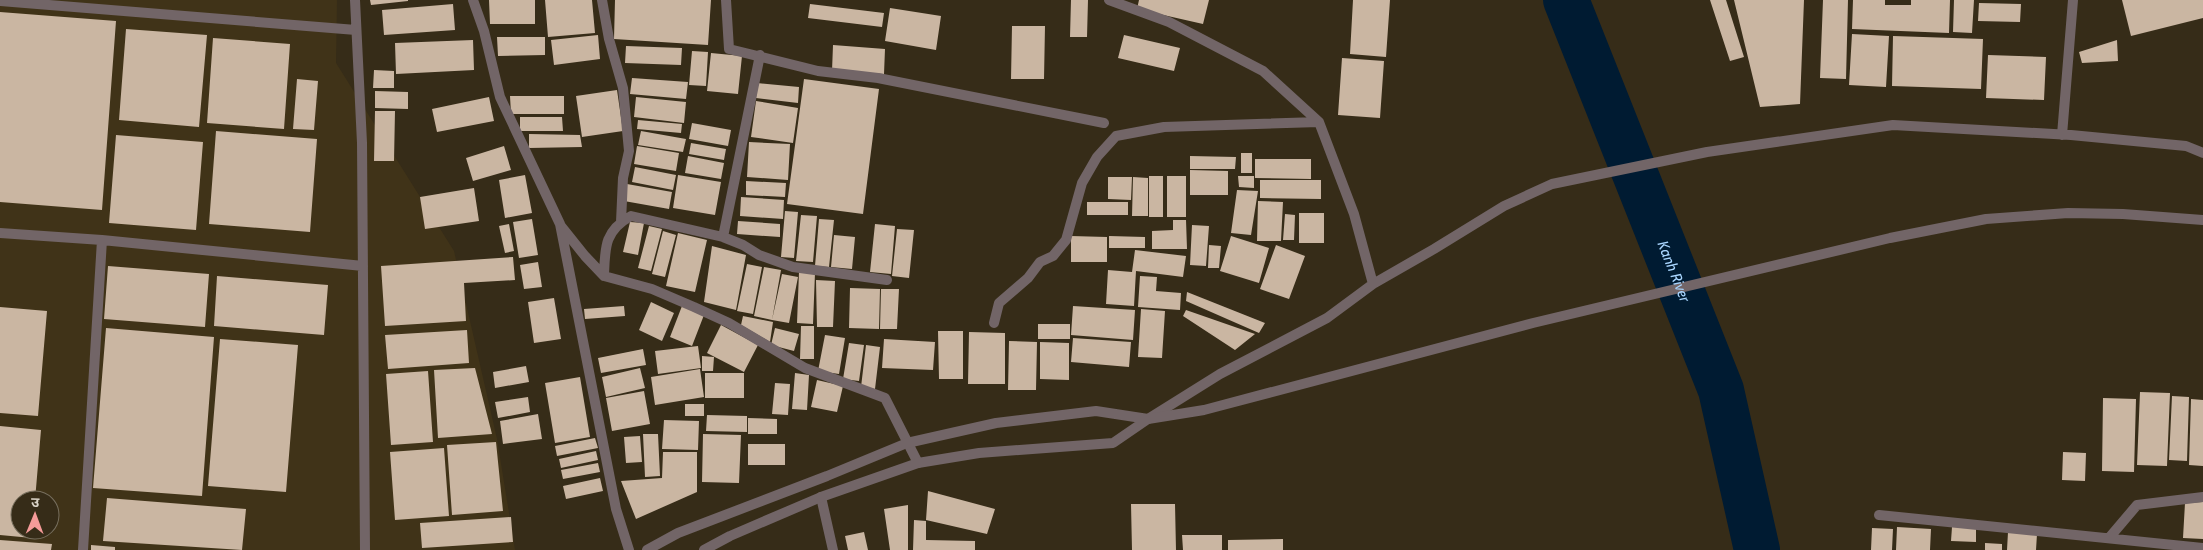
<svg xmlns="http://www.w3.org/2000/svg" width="2203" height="550" font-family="Cabin,'Noto Sans Devanagari',sans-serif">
<rect width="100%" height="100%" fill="#362c18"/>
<!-- built -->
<path fill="#403318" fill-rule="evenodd" d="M0,0H337L336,63L454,251L497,439L515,550H0ZM20,500H50V530H20Z"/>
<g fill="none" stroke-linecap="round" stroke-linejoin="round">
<!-- river -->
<path stroke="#001b32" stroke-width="46" id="s1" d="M1566,0L1721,390L1757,550"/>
</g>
<!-- building -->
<path fill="#cab6a2" d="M370,0H408V1L371,5Z
M489,0H535V24H490Z
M545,0H592L595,33L548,37Z
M615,0H711L708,45L614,39Z
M1071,0H1088L1087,37H1070Z
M1139,0H1209L1203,24L1137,9Z
M1353,0H1390L1386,57L1350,54Z
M1710,0H1726L1744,57L1730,61Z
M1734,0H1804L1800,104L1760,107Z
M1823,0H1848L1846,79L1820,78Z
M1853,0H1885V5H1911V0H1950L1949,33L1852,29Z
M1954,0H1974L1972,33L1953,32Z
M2122,0H2203V18L2131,36Z
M1979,3L2021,4L2020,22L1978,21Z
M453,4L455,30L384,35L382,10Z
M810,4L884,13L882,27L808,18Z
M890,8L941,16L936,50L885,41Z
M0,12L116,21L102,210L0,202Z
M1012,26H1045L1044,79H1011Z
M126,29L207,35L199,127L119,120Z
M1852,34L1889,36L1886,87L1849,85Z
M598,35L600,59L554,65L551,40Z
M1124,35L1180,48L1174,71L1118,58Z
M1893,36L1983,39L1981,89L1892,86Z
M497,37H545V55L498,56Z
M213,38L290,44L284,129L207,123Z
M473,40L474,70L396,74L395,43Z
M2117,40L2118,61L2082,63L2079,52Z
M833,45L885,49L884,74L832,71Z
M626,46L682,48L681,65L625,63Z
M692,51L708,52L706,86L689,85Z
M711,53L742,56L738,94L707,91Z
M1988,55L2046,57L2044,100L1986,98Z
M1342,58L1384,61L1380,118L1338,115Z
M374,70L394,71V88H373Z
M632,78L688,82L686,99L630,94Z
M297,79L318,81L314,130L293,129Z
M804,79L879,89L863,214L787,204Z
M757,83L799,87L798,103L756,98Z
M617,90L623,131L582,137L576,96Z
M375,91L408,92V109L375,108Z
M510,96H564V114H511Z
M489,97L494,121L437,132L432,109Z
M636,97L686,102L684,123L634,117Z
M756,101L798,108L793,143L751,137Z
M375,111H395L394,161H374Z
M520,117H562L563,131H520Z
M638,120L682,124L681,133L637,129Z
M692,123L731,130L728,146L689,139Z
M216,131L317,139L310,232L209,224Z
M641,131L686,139L683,152L638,145Z
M529,134L580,135L582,147L529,148Z
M116,135L203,142L196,230L109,223Z
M749,142L790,144L788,180L747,177Z
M691,143L726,149L724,160L689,154Z
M504,146L511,170L473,181L466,158Z
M637,146L679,153L676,171L634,164Z
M1241,153H1252V173H1241Z
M688,156L724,163L721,179L685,173Z
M1190,156L1236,157L1235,169H1190Z
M1255,159H1311V179L1255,178Z
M635,167L676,175L673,190L632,182Z
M1190,170L1228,171V195H1190Z
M525,175L532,213L505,218L499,180Z
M678,175L721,182L715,215L673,208Z
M1149,176H1163V217H1149Z
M1167,176H1186V217H1167Z
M1238,176H1254V188L1239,187Z
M1108,177H1132L1131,200L1108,199Z
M1133,177L1148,178V216H1132Z
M1260,180H1321V199L1260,198Z
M746,181L786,183L785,197L746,195Z
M627,184L672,192L669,209L624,201Z
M474,188L479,221L425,229L420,197Z
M1237,190L1258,191L1251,235L1231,233Z
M741,197L784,200L783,219L740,216Z
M1258,201L1283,202L1281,241H1257Z
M1087,202H1128V215H1087Z
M785,211L798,212L794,258L781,257Z
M1299,213H1324V243H1299Z
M1285,214L1295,215L1294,240H1283Z
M801,215L817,216L813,262L796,261Z
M532,219L538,255L519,258L513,222Z
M819,219L834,220L829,267L815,266Z
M1173,220H1186L1187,249H1152V231L1173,230Z
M738,221L780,224V237L737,234Z
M630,222L644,223L638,255L623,252Z
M509,224L514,251L505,253L499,226Z
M875,224L895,226L891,274L870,272Z
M1192,225L1209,226L1206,266L1190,265Z
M649,226L662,229L651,271L638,268Z
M897,229L914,230L909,278L892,276Z
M663,231L676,235L665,277L652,274Z
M678,233L707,240L695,292L666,286Z
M834,235L855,237L852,269L831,267Z
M1071,236L1107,237V262H1071Z
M1109,236L1145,237V248H1109Z
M1231,236L1269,248L1259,283L1220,271Z
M1209,245L1221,246L1219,268H1208Z
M1276,245L1305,256L1289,299L1260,289Z
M712,246L746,255L736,310L704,302Z
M1135,250L1186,256L1183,277L1136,271L1134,306L1106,304L1108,270L1132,272Z
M513,257L515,280L464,283L466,321L385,326L381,266Z
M538,262L542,287L524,289L520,265Z
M747,264L762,267L753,314L737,311Z
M108,266L209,274L205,327L104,319Z
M764,267L781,270L772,320L754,316Z
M799,272L815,273L813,324L797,323Z
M782,274L798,277L789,323L772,320Z
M217,276L328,285L324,335L214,326Z
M1140,276L1157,277L1156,291L1181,293L1180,310L1138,307Z
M816,280L835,281L833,327H817Z
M850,288L880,289L879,329L849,328Z
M881,289H899L897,329H880Z
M1187,292L1265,323L1259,333L1186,301Z
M554,298L561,339L534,343L528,302Z
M651,302L674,313L662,341L639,330Z
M624,306L625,316L585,319L584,309Z
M682,306L704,315L692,346L670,337Z
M1073,306L1135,310L1133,340L1071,335Z
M0,307L47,311L38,416L0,413Z
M1141,309L1165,311L1162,358L1138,357Z
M1186,310L1255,334L1235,350L1183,316Z
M743,316L773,322L770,342L741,325Z
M1038,324H1070V339H1038Z
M721,325L758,345L744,372L707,353Z
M801,326H814V359H800Z
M106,328L214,337L202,496L93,488Z
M775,328L799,334L794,351L771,345Z
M467,330L469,363L388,369L385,335Z
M938,331H963V379H939Z
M969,332L1005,333V384H968Z
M825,335L845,338L839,374L818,371Z
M1073,338L1131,342L1129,367L1071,362Z
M220,339L298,345L286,492L208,486Z
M884,339L935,342L933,370L882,368Z
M1009,341L1037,342L1036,390H1008Z
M1040,342L1069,343V380L1040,379Z
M849,343L864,345L859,381L843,379Z
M866,345L880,347L875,389L861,387Z
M698,346L701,368L658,374L655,351Z
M643,349L646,365L601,373L598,358Z
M702,356L714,357L713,371H702Z
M526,366L529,382L495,388L493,372Z
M475,368L492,434L438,438L434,370Z
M640,368L645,388L606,397L602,377Z
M700,369L704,397L655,405L651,377Z
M428,371L433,442L391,445L386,374Z
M705,373H744V398H705Z
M795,373L809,375L807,410L792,409Z
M580,377L590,437L555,443L545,383Z
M817,380L843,386L837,412L811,407Z
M775,383L790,384L788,415L772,414Z
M644,391L650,424L612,431L606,398Z
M2140,392L2170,393L2167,466L2137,465Z
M2172,396L2189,397L2187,461L2169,460Z
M528,397L530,412L498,418L495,402Z
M2103,398L2136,399L2134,472L2102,471Z
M2191,399L2203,400V466L2189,465Z
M685,404H704V416H685Z
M538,414L542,439L503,444L500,421Z
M707,415L747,416V432L706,431Z
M748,418L777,419V434H748Z
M664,420L699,421L698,450L662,449Z
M0,426L41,430L35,500H20V530H33L32,538L0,535Z
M643,434H658L660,476L645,477Z
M703,434L741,435L739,483L702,482Z
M640,436L642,462L626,463L624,437Z
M595,438L598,448L557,456L555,446Z
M496,442L503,511L452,515L447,445Z
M748,444H785V465H748Z
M444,448L449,516L395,520L390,452Z
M596,451L598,460L561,468L559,459Z
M663,452H697V492L636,519L621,481L662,478Z
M2063,452L2086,453L2085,481L2062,480Z
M598,463L600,472L563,479L561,470Z
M600,478L603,491L566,499L563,486Z
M928,491L995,509L987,534L926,520Z
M107,498L246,509L242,550L103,541Z
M2203,502V539L2183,538L2185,503Z
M1131,504H1175L1176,550H1132Z
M908,505V550H890L884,509Z
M511,517L513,542L422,548L420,523Z
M914,520L926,521V540L975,541V550H913Z
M1897,527L1931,529L1930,550H1896Z
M1952,527H1976V542L1951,541Z
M1872,528L1893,529L1892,550H1871Z
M864,532L868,550H848L845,536Z
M2008,532L2037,534L2036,550H2007Z
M1182,535H1222V550H1183Z
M1283,539V550H1228V540Z
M0,540L52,544L51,550H0Z
M1985,543L2002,544V550H1985Z
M91,545L115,547V550H91Z"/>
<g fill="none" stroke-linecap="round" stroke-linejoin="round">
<!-- minor -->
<path stroke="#726567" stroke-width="10" d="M355,0L362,143L365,550
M473,0L484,31L500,97L560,224L616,509L629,550
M602,0L609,39L623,88L629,151L623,178L621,222
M726,0L729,49L818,71L878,78L1104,123
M1109,0L1169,22L1263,71L1319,122L1354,214L1373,284
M0,1L356,30
M2062,135L2073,0
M561,226L585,256L604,276L652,289L694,307L729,323L805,368L885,398L918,463
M0,233L102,240L363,266
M723,237L760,55
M604,276C605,248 604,231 631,216L723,237L743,245L759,255L793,267L887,280
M994,323L999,303L1028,278L1040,262L1053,256L1066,240L1082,183L1097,157L1116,136L1164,127L1319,122
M1148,419L1220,374L1327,318L1373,284L1434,249L1504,206L1552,184L1707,152L1893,125L2071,135L2186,146L2203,153
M821,497L833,550
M1879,515L2203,548
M2109,538L2137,505L2203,497
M83,550L102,240"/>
<!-- tertiary -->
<path stroke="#726567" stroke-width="10" d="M647,550L678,533L827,476L907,443L996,423L1096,411L1148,419L1204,410L1533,323L1890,238L1986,219L2068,213L2123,214L2203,220
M704,550L730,536L821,497L918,463L979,453L1113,443L1148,419"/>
</g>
<g text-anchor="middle" stroke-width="5" stroke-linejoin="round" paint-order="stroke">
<!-- water labels -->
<g font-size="15" font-style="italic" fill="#a9d6ff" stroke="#362c18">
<text dy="5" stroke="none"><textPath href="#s1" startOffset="292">Kanh River</textPath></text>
</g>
</g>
<!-- north arrow -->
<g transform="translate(35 515) rotate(1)"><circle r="24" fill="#362c18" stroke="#776f5e"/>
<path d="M0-4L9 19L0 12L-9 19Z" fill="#f59b99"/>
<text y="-8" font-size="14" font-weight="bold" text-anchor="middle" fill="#d9d3c7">उ</text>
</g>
</svg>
